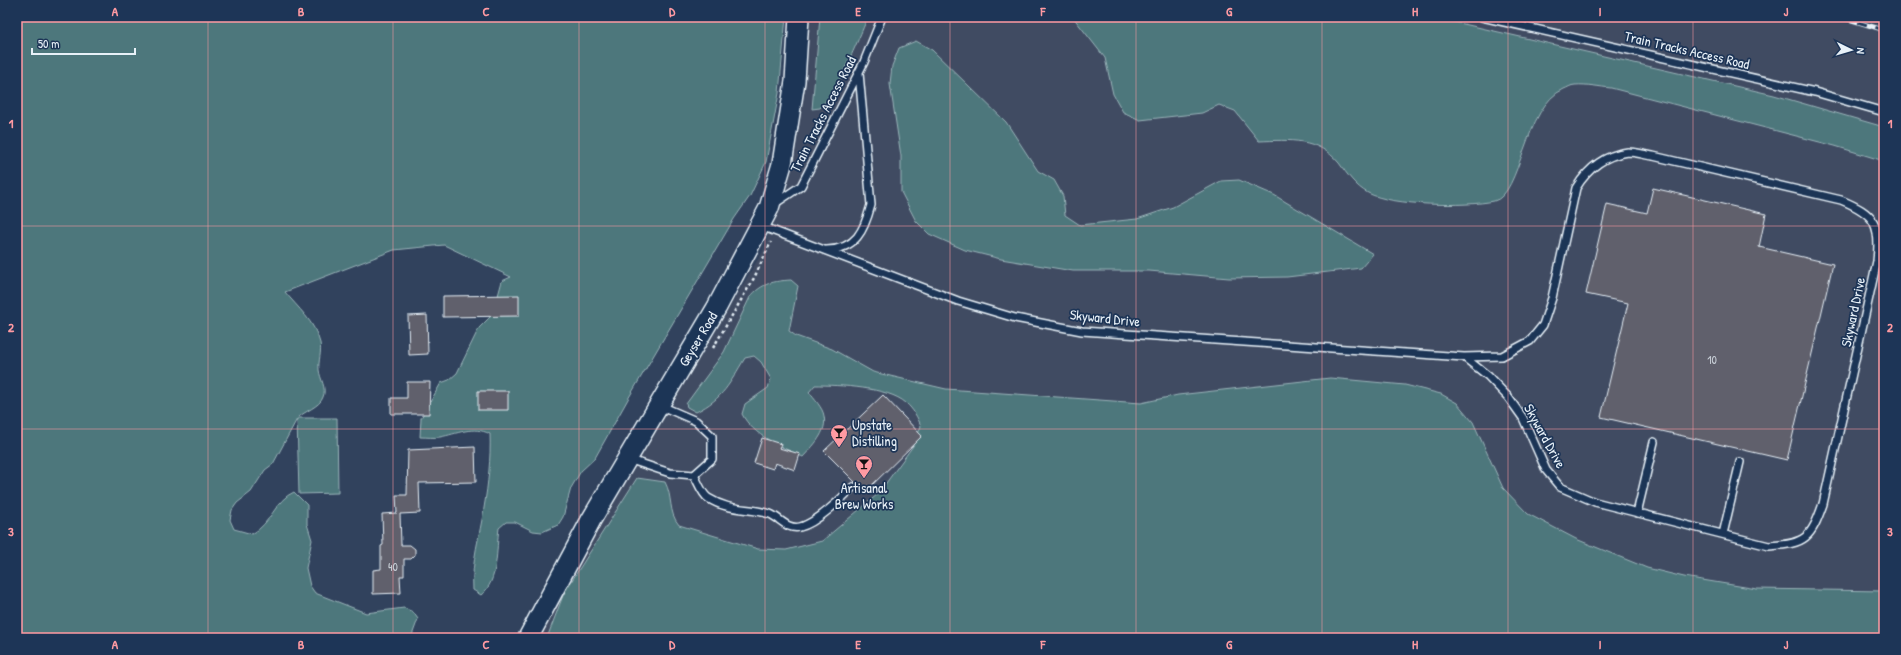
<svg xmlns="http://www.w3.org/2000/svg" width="1901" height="655" font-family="'Patrick Hand',sans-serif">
<rect width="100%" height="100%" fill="#31425d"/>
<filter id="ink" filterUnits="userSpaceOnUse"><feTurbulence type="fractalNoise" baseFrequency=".025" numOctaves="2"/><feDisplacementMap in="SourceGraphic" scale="8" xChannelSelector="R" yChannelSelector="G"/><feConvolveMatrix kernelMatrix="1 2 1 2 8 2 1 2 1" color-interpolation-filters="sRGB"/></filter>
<g filter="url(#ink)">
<!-- built -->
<path fill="#3f4b62" d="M807,17H1884V638H533L763,251L795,150Z"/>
<!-- green -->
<path fill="#4d777b" stroke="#9ab4ba" d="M17,17H786L779,93L766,162L750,196L734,219L628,399L595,458L581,471L571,488L563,517L558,525L542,532L533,531L515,522H506L499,528C496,549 499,581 481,595L473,590C471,562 480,535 484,508C488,484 491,458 490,434C473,425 457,434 440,437C434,438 427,437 420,437L421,418L441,383L449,380L457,373L479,328L493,314L502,281L511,277L444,245L394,250L285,292C298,308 315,322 320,343C322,352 318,361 319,370C320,379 327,388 323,397C320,407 304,411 298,418H337L338,493L299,494L297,419L273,464L265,470L251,492L237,503L232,510L230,520L234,529L252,534C271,524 275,500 294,492L307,505V524L312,540L306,568L310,586L315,593L366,613L404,608L413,612L418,619L411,638H17Z
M820,17H868C856,44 840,86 820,108L812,109Z
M1073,17H1433L1774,95L1884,127V161L1835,146L1611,88C1600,87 1587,84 1575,85C1571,85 1567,88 1564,89C1524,106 1521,195 1494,201C1466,207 1392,206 1368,193C1356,187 1347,174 1339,163C1317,137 1290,140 1259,141L1235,111L1219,105L1202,113L1140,120L1123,112L1113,94L1105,58Z
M916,41L932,50L1006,122L1038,171L1054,180L1063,196L1065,215L1080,225L1137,219L1173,207L1221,181L1239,180L1274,195L1373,254L1361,268L1287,277L1229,278L1149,271H1073L1001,259L965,250L929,234L916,221L901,192V156L890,84L892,66L899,48Z
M791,280L798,286L789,331L796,336L832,349L873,372L946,389L1141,403L1178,395L1330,378L1405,385L1441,394L1457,403L1473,422L1503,488L1528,514L1576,539L1647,568L1684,577L1757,589L1884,591V638H547L564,593L637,478L665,482C673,497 668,512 679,525L758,549L786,550L822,541L878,494L913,446L921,426C918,418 913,409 906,403C888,387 839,385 815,385L809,392C814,399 823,408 824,416C828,432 812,447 803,457C782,447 753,436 742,414L745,404L768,388L771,379L761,362L754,356L745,358C729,384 724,398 696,412L687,407L686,404L724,352L750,297C762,283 774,281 791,280Z"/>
<!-- building -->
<path fill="#61606c" stroke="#e8f1f8" d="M1653,188L1766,214L1759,247L1833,264L1787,460L1601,417L1628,303L1586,294L1607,204L1647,213Z
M519,295V316L443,317V296Z
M427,315L428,354L409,355L408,316Z
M407,382H430L429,414H391V398H407Z
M478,391H508V410H478Z
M883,395L922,436L864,493L857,484L824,451Z
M762,438L781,444L779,448L800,454L795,470L775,463L773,469L754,463Z
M475,447L476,482L419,483L420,513L400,514L401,545H410L415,549V555L411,559H404V576H400L401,593L373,594V570L381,569V546L383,545L382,514L397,513L396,495H407L408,450Z"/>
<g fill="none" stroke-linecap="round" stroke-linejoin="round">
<defs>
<path id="lane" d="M1482,17L1815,92L1884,112
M774,204L801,186L864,62L882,17
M761,226L958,301L1015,318L1082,331L1464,357L1488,376L1508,397L1523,418L1546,470L1560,487L1595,502L1769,546C1806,544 1811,538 1823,504L1877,261C1881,224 1875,214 1841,200L1653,156C1645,155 1636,152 1628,152C1605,155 1588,168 1576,188L1552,298L1543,325L1530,341L1502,356L1464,357
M827,250C856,249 864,231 871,205L859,73
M628,459L670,473L694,475L712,459V436L696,421L659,405
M694,475C698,482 702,494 708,498C730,512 747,507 770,514C780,518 787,530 800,527C817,523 841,499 853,487
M1637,513L1654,442
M1723,534L1740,462"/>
<path id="secondary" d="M528,638L591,520L717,307L769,208L782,164L795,81L799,17"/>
</defs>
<!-- lane casing -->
<use href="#lane" stroke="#e8f1f8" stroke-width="10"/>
<!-- secondary casing -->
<use href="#secondary" stroke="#e8f1f8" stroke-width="22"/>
<!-- path -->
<path stroke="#e8f1f8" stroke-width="2.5" stroke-dasharray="3 3" stroke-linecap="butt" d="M713,348L754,278L771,242"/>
<!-- lane -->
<use href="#lane" stroke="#1d3557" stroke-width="7"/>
<!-- secondary -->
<use href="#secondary" stroke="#1d3557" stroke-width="19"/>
<defs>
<path id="rail" d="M1841,17L1884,30"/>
</defs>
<!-- rail casing -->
<use href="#rail" stroke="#e8f1f8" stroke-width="4.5"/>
<!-- rail -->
<use href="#rail" stroke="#1d3557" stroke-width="3" stroke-dasharray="9" stroke-linecap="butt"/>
</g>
</g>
<!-- grid -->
<path fill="none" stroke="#ff9aa2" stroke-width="1" stroke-opacity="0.55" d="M208,17V638M393,17V638M579,17V638M765,17V638M950,17V638M1136,17V638M1322,17V638M1508,17V638M1693,17V638M17,226H1884M17,429H1884"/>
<!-- icons -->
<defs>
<symbol id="bar-pin" viewBox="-11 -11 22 30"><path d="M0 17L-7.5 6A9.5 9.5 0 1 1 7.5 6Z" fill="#ff9aa2" stroke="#1d3557"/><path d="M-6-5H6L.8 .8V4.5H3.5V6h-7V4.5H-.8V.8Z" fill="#111"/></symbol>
</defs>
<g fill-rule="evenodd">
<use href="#bar-pin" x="829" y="423" width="20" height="27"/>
<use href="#bar-pin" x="854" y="454" width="20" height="27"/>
</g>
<g text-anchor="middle" stroke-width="3.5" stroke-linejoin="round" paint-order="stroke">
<!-- number labels -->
<g font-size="12" fill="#c6cdd5">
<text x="1712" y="364">10</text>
<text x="393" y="571">40</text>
</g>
<!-- street labels -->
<g font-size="14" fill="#e8f1f8" stroke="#1d3557">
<text transform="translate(1687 50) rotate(13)" y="5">Train Tracks Access Road</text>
<text transform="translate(823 114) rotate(-63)" y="5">Train Tracks Access Road</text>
<text transform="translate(1853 312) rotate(-78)" y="5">Skyward Drive</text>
<text transform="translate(1105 318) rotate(6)" y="5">Skyward Drive</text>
<text transform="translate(698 339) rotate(-59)" y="5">Geyser Road</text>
<text transform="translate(1545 436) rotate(61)" y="5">Skyward Drive</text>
</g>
<!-- poi labels -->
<g font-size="14" fill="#e8f1f8" stroke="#1d3557" text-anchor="start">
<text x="852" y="430">Upstate<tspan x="852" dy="16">Distilling</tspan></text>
<text x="864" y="493" text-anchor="middle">Artisanal<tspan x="864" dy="16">Brew Works</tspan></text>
</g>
</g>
<!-- margin -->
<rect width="1901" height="655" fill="none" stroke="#1d3557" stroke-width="44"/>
<!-- north arrow -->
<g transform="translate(1851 50) rotate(95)" stroke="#1d3557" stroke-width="3" paint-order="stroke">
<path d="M0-3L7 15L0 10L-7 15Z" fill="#e8f1f8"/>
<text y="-6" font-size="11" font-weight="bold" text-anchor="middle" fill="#e8f1f8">N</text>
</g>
<!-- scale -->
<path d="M32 48v6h103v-6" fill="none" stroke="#e8f1f8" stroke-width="2"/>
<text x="38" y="48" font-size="12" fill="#e8f1f8" stroke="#1d3557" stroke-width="3" paint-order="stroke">50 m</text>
<rect x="22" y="22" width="1857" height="611" fill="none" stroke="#ff9aa2" stroke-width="1.5"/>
<g font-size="13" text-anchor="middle" font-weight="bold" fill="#ff9aa2">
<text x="115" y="16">A</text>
<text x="301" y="16">B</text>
<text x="486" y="16">C</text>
<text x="672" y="16">D</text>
<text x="858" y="16">E</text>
<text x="1043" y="16">F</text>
<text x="1229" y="16">G</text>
<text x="1415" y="16">H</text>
<text x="1600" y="16">I</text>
<text x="1786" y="16">J</text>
<text x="11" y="128">1</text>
<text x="1890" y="128">1</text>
<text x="11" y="332">2</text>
<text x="1890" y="332">2</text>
<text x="11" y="536">3</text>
<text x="1890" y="536">3</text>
<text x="115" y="649">A</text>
<text x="301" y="649">B</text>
<text x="486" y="649">C</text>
<text x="672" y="649">D</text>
<text x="858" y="649">E</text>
<text x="1043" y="649">F</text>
<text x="1229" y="649">G</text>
<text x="1415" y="649">H</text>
<text x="1600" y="649">I</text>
<text x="1786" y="649">J</text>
</g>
</svg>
